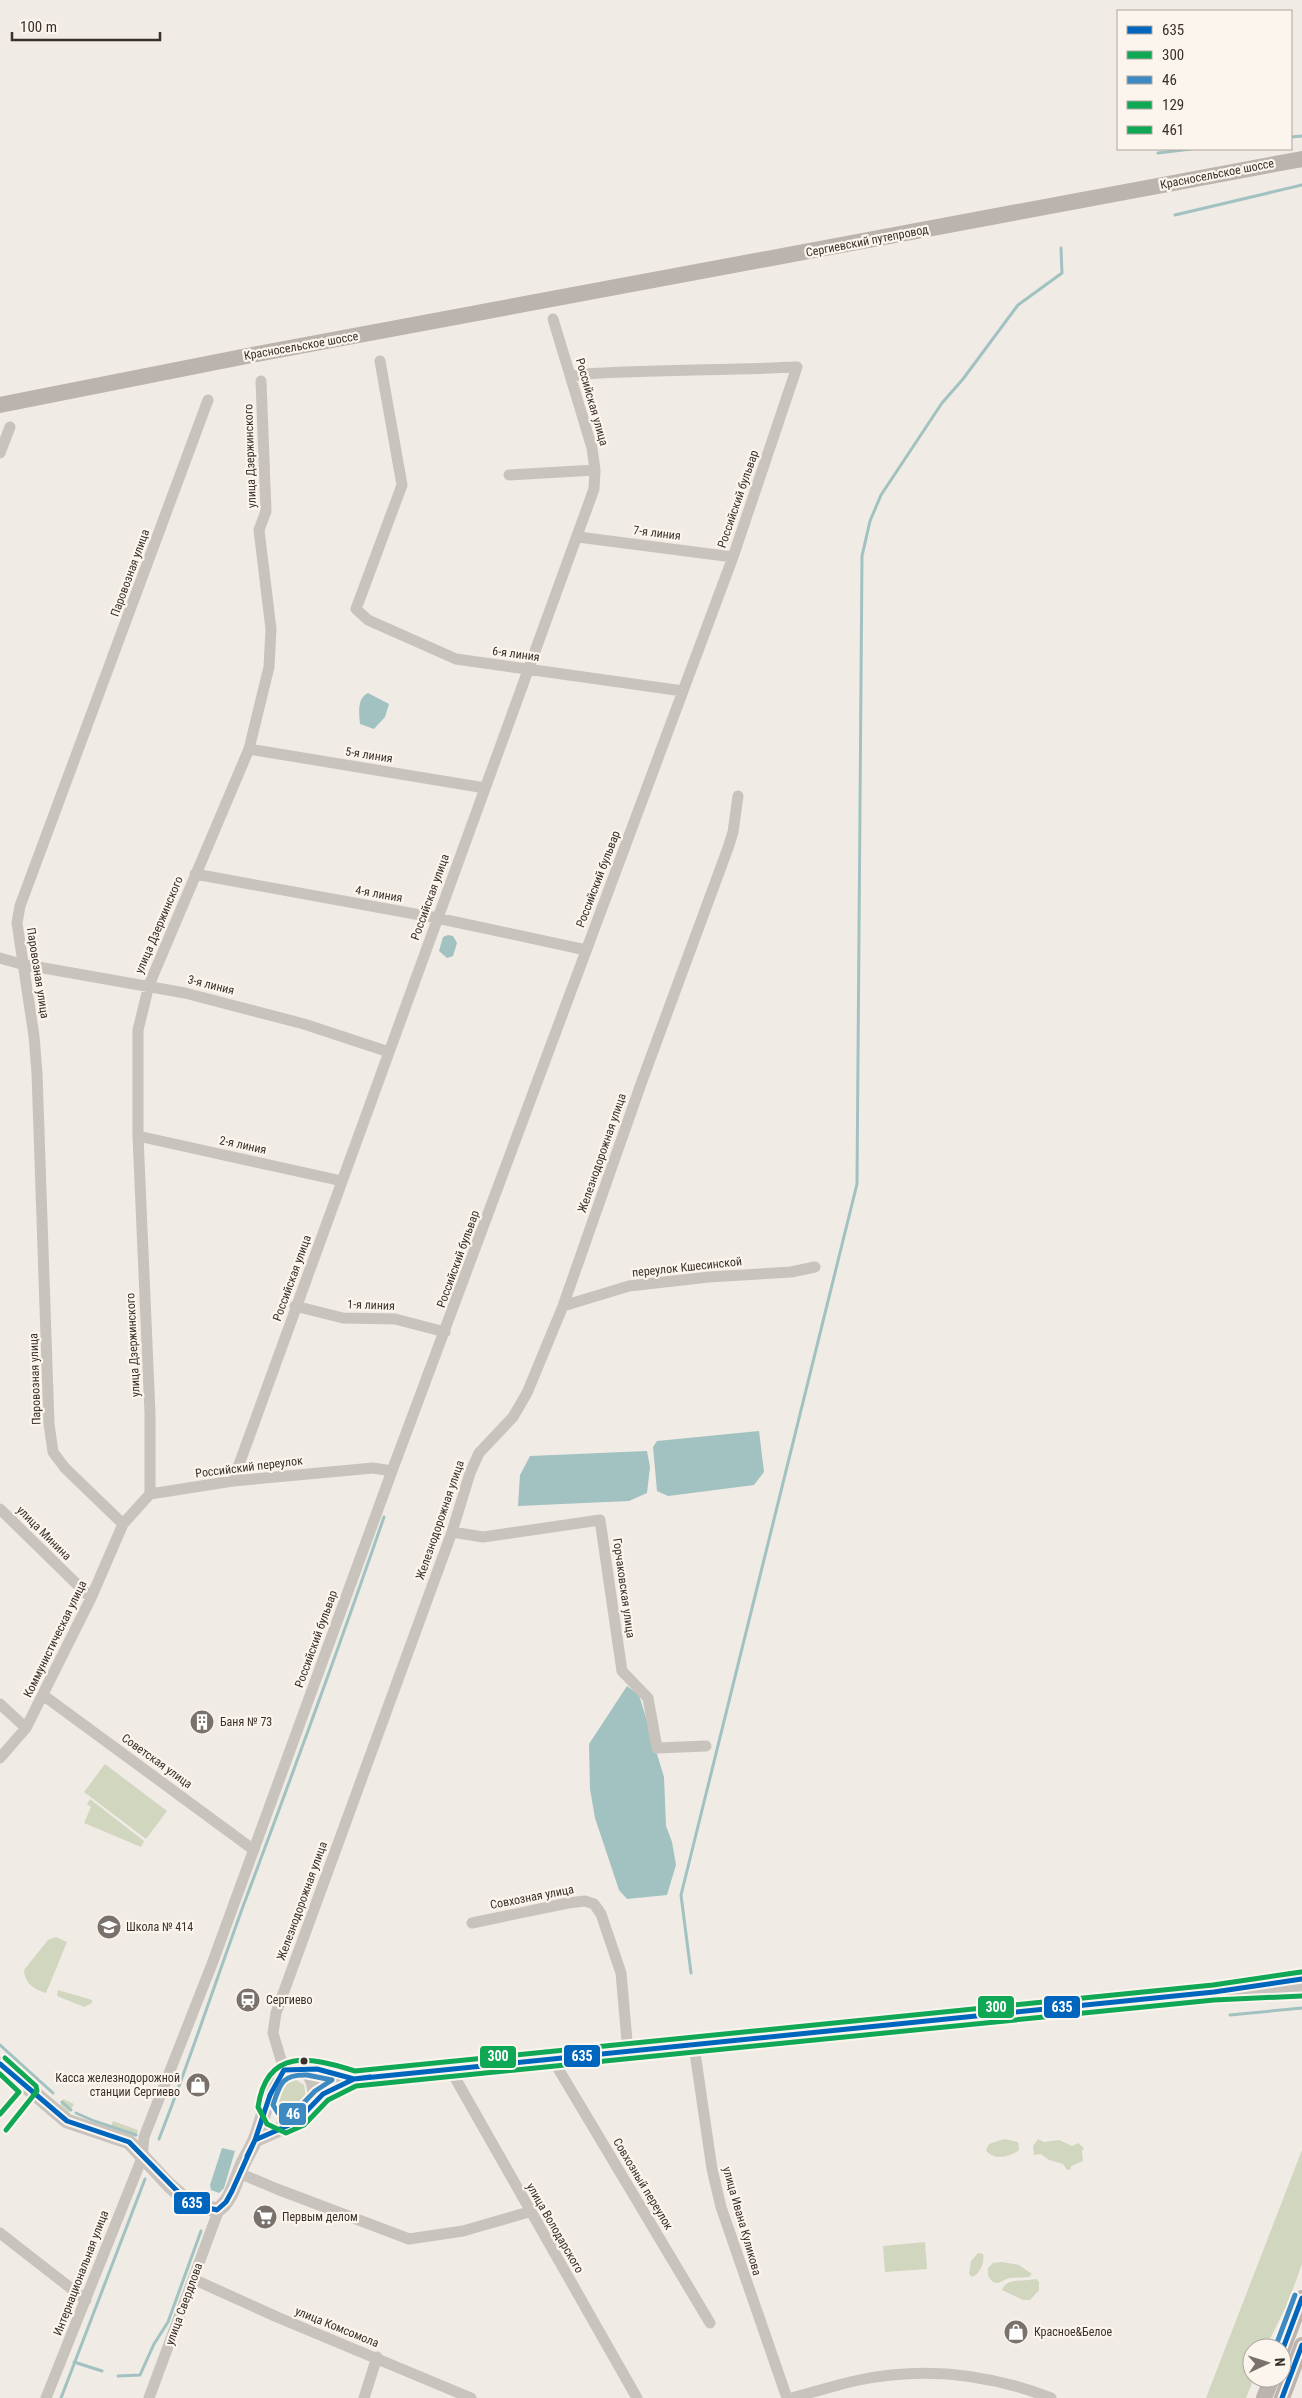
<svg xmlns="http://www.w3.org/2000/svg" width="1302" height="2398" font-family="'Roboto Condensed',sans-serif">
<rect width="100%" height="100%" fill="#f0ebe5"/>
<!-- green -->
<path fill="#d1d6bf" d="M105,1764L167,1811L146,1839L84,1792Z
M90,1799L144,1841L141,1847L84,1823L91,1807L87,1804Z
M56,1937L67,1942L46,1993C34,1989 25,1984 24,1970L48,1940Z
M58,1990L92,2000V2003L84,2007L57,1996Z
M295,2079L304,2085C308,2101 300,2109 288,2119C262,2118 278,2084 295,2079Z
M63,2099L74,2104L69,2113L60,2105Z
M113,2121L138,2130L136,2137L111,2128Z
M1004,2139L1018,2142L1019,2150C1010,2157 993,2161 986,2150L989,2144Z
M1038,2139L1044,2142L1059,2140L1072,2146L1078,2143L1084,2148L1082,2151L1083,2161L1071,2166V2169L1067,2170L1063,2164L1049,2160L1041,2154L1034,2155L1033,2146Z
M1302,2150V2264L1287,2305L1265,2348H1252L1254,2378L1246,2398H1206Z
M925,2242L927,2269L885,2272L883,2246Z
M978,2253L983,2254C985,2262 980,2274 972,2277L969,2274L971,2261Z
M1002,2262L1019,2265L1032,2274L1029,2277L1009,2278L998,2283L993,2282L988,2276V2268L993,2263Z
M1036,2279L1039,2282V2290L1030,2300H1023L1002,2290C1007,2277 1024,2282 1036,2279Z"/>
<!-- water -->
<path fill="#a1c2c1" d="M368,693L389,704L385,717L374,729L360,724C359,713 357,698 368,693Z
M448,935L453,936L457,943L453,956L447,958L439,951L443,937Z
M759,1431L764,1472L754,1485L668,1496L657,1491L653,1447L657,1441Z
M647,1451L650,1467L647,1493L629,1501L518,1506L520,1475L530,1456Z
M627,1686L639,1695L664,1777L666,1826L672,1842L676,1865L667,1895L627,1899L619,1890L595,1818L590,1789L589,1744Z
M222,2148L235,2151L224,2188L219,2193L211,2190L210,2185Z"/>
<g fill="none" stroke-linecap="round" stroke-linejoin="round">
<!-- stream -->
<path stroke="#a1c2c1" stroke-width="3" d="M1291,137L1302,136
M1158,153L1191,149
M1175,215L1302,185
M691,1973L681,1895L857,1184L862,556L870,521L881,495L942,403L963,379L1018,305L1062,273L1061,248
M1230,2015L1302,2008
M0,2045L53,2093
M62,2102L71,2110
M76,2113L94,2121L136,2135
M159,2139C190,2060 216,1980 245,1901C293,1773 340,1645 384,1517
M74,2362L102,2371
M118,2376L140,2375L154,2344L168,2322L201,2231
M61,2398L145,2179"/>
<!-- minor -->
<path stroke="#c9c3be" stroke-width="11" d="M380,361L402,485L356,609L368,620L456,659L683,691
M0,453L10,427
M509,475L595,470
M578,537L733,557
M249,749L485,788
M195,874L437,918L586,950
M0,958L21,964L185,993L304,1024L389,1052
M138,1136L342,1181
M295,1306L343,1318L395,1319L445,1332
M563,1306L629,1286L709,1277L791,1272L815,1267
M233,1481L594,489L595,470L592,448L553,319
M150,1494V1413L138,1136V1030L149,985L249,749L269,667L271,629L259,530L266,511L261,381
M0,1509L91,1598
M123,1524L65,1468L53,1452L49,1424L37,1073L34,1036L17,923L20,906L208,400
M452,1532L483,1537L600,1520L622,1671L648,1698L657,1748L706,1746
M43,1695L254,1850
M0,1704L26,1728
M0,1758L26,1728L91,1598L123,1524L150,1494L233,1481L373,1468L392,1471
M472,1923L568,1903L585,1901L594,1904L601,1914L621,1973L628,2052
M694,2046L712,2169L721,2207L787,2398
M553,2060L710,2323
M284,2070L273,2033L276,2013L452,1532L470,1473L479,1453L513,1417L527,1393L563,1306L642,1081L728,848L733,832L738,796
M453,2070L454,2076L637,2398
M239,2173L277,2189L409,2239L463,2231L529,2212
M0,2233L86,2300
M193,2279L277,2317L471,2398
M46,2398L142,2158L144,2137L212,1964L392,1471L733,557L797,367C725,370 653,370 581,374L572,377
M149,2398L219,2209
M364,2398L377,2357
M792,2398C814,2392 836,2385 859,2380C925,2366 989,2374 1051,2398"/>
<!-- tertiary -->
<path stroke="#c9c3be" stroke-width="15" d="M0,2064L67,2121L129,2142L169,2185L185,2199L196,2205L217,2210C231,2202 235,2182 241,2168C245,2158 251,2150 255,2140C265,2116 266,2090 284,2070L317,2069L354,2079
M303,2068C314,2078 317,2088 313,2102
M255,2140L296,2122L323,2094L354,2079L1222,1992L1302,1988"/>
<!-- secondary -->
<path stroke="#bab3ae" stroke-width="16" d="M0,405L257,354L1302,159
M1282,2351L1302,2298
M1264,2398L1272,2378
M1282,2398L1302,2345"/>
<defs>
<path id="bus-1" d="M0,2064L67,2121L129,2142L185,2199L196,2205L217,2210L226,2202L232,2191L255,2140L270,2095L284,2070L317,2069L354,2079L1214,1992L1302,1979
M247,2156L255,2140L296,2122L323,2094L354,2079L370,2077
M1282,2351L1302,2298
M1282,2398L1302,2345"/>
<path id="bus-2" d="M1301,1972L1213,1985L355,2071C310,2057 267,2047 258,2107L267,2124L286,2133L304,2125L328,2100L356,2086L1214,2000L1302,1996"/>
<path id="bus-3" d="M307,2075L332,2080L315,2091L294,2113L286,2118L278,2113L273,2105C280,2084 282,2074 307,2075Z
M1275,2348L1295,2295"/>
<path id="bus-4" d="M0,2074L19,2092L0,2114"/>
<path id="bus-5" d="M5,2058L36,2086L37,2091L6,2130"/>
</defs>
<!-- bus-1 casing -->
<use href="#bus-1" stroke="#fbf5ee" stroke-width="9"/>
<!-- bus-2 casing -->
<use href="#bus-2" stroke="#fbf5ee" stroke-width="9"/>
<!-- bus-3 casing -->
<use href="#bus-3" stroke="#fbf5ee" stroke-width="9"/>
<!-- bus-4 casing -->
<use href="#bus-4" stroke="#fbf5ee" stroke-width="9"/>
<!-- bus-5 casing -->
<use href="#bus-5" stroke="#fbf5ee" stroke-width="9"/>
<!-- bus-1 -->
<use href="#bus-1" stroke="#0065bd" stroke-width="5"/>
<!-- bus-2 -->
<use href="#bus-2" stroke="#10a855" stroke-width="5"/>
<!-- bus-3 -->
<use href="#bus-3" stroke="#3d8ac2" stroke-width="5"/>
<!-- bus-4 -->
<use href="#bus-4" stroke="#10a855" stroke-width="5"/>
<!-- bus-5 -->
<use href="#bus-5" stroke="#10a855" stroke-width="5"/>
</g>
<!-- icons -->
<defs>
<symbol id="building-disc" viewBox="-11 -11 22 22"><circle r="9.5" fill="#7a716c" stroke="#fbf5ee"/><path d="M-4-6H4V6H1V3H-1V6H-4ZM-2.5-4.3h1.7v1.8h-1.7ZM.8-4.3h1.7v1.8H.8ZM-2.5-1h1.7V.8h-1.7ZM.8-1h1.7V.8H.8Z" fill="#fff"/></symbol>
<symbol id="school-disc" viewBox="-11 -11 22 22"><circle r="9.5" fill="#7a716c" stroke="#fbf5ee"/><path d="M0-5L7-2L0 1L-7-2ZM-4 1L0 2.5L4 1V4Q0 6-4 4Z" fill="#fff"/></symbol>
<symbol id="station-disc" viewBox="-11 -11 22 22"><circle r="9.5" fill="#7a716c" stroke="#fbf5ee"/><path d="M-3-6H3Q5-6 5-4V2Q5 4 3 4L4.5 6H3L1.5 4h-3L-3 6H-4.5L-3 4Q-5 4-5 2V-4Q-5-6-3-6ZM-3.5-4v3h7v-3ZM-3.5 1v1.5H-2V1ZM2 1v1.5H3.5V1Z" fill="#fff"/></symbol>
<symbol id="shop-disc" viewBox="-11 -11 22 22"><circle r="9.5" fill="#7a716c" stroke="#fbf5ee"/><path d="M-5-2.5h2.3a2.7 3.5 0 0 1 5.4 0H5L5.5 6h-11ZM-1.5-2.5h3a1.5 2.3 0 0 0-3 0Z" fill="#fff"/></symbol>
<symbol id="supermarket-disc" viewBox="-11 -11 22 22"><circle r="9.5" fill="#7a716c" stroke="#fbf5ee"/><path d="M-6-5.5h2.5l.6 2H6L4.5 2H-2.5L-4.4-4H-6ZM-1.5 3.2a1.3 1.3 0 1 0 .1 0ZM3 3.2a1.3 1.3 0 1 0 .1 0Z" fill="#fff"/></symbol>
</defs>
<g fill-rule="evenodd">
<use href="#building-disc" x="188" y="1708" width="28" height="28"/>
<use href="#school-disc" x="95" y="1913" width="28" height="28"/>
<use href="#station-disc" x="234" y="1986" width="28" height="28"/>
<use href="#shop-disc" x="184" y="2071" width="28" height="28"/>
<use href="#supermarket-disc" x="251" y="2203" width="28" height="28"/>
<use href="#shop-disc" x="1002" y="2318" width="28" height="28"/>
</g>
<!-- markers -->
<circle fill="#3b302b" stroke="#fbf5ee" stroke-width="2" cx="304" cy="2061" r="4.5"/>
<g text-anchor="middle" stroke-width="4.5" stroke-linejoin="round" paint-order="stroke">
<!-- street labels -->
<g font-size="12" fill="#3b302b" stroke="#fbf5ee">
<text transform="translate(1217 174) rotate(-11)" y="4">Красносельское шоссе</text>
<text transform="translate(867 241) rotate(-11)" y="4">Сергиевский путепровод</text>
<text transform="translate(301 346) rotate(-10)" y="4">Красносельское шоссе</text>
<text transform="translate(592 402) rotate(74)" y="4">Российская улица</text>
<text transform="translate(250 456) rotate(-92)" y="4">улица Дзержинского</text>
<text transform="translate(738 499) rotate(-71)" y="4">Российский бульвар</text>
<text transform="translate(657 533) rotate(7)" y="4">7-я линия</text>
<text transform="translate(130 573) rotate(-70)" y="4">Паровозная улица</text>
<text transform="translate(516 654) rotate(8)" y="4">6-я линия</text>
<text transform="translate(369 755) rotate(9)" y="4">5-я линия</text>
<text transform="translate(598 879) rotate(-69)" y="4">Российский бульвар</text>
<text transform="translate(379 894) rotate(10)" y="4">4-я линия</text>
<text transform="translate(430 897) rotate(-70)" y="4">Российская улица</text>
<text transform="translate(159 925) rotate(-67)" y="4">улица Дзержинского</text>
<text transform="translate(38 973) rotate(81)" y="4">Паровозная улица</text>
<text transform="translate(211 985) rotate(14)" y="4">3-я линия</text>
<text transform="translate(243 1145) rotate(12)" y="4">2-я линия</text>
<text transform="translate(602 1153) rotate(-71)" y="4">Железнодорожная улица</text>
<text transform="translate(458 1259) rotate(-70)" y="4">Российский бульвар</text>
<text transform="translate(687 1267) rotate(-6)" y="4">переулок Кшесинской</text>
<text transform="translate(292 1278) rotate(-70)" y="4">Российская улица</text>
<text transform="translate(371 1305) rotate(2)" y="4">1-я линия</text>
<text transform="translate(133 1345) rotate(-93)" y="4">улица Дзержинского</text>
<text transform="translate(35 1379) rotate(-92)" y="4">Паровозная улица</text>
<text transform="translate(249 1467) rotate(-7)" y="4">Российский переулок</text>
<text transform="translate(440 1520) rotate(-71)" y="4">Железнодорожная улица</text>
<text transform="translate(44 1533) rotate(45)" y="4">улица Минина</text>
<text transform="translate(624 1588) rotate(82)" y="4">Горчаковская улица</text>
<text transform="translate(55 1639) rotate(-64)" y="4">Коммунистическая улица</text>
<text transform="translate(316 1639) rotate(-70)" y="4">Российский бульвар</text>
<text transform="translate(157 1761) rotate(36)" y="4">Советская улица</text>
<text transform="translate(532 1897) rotate(-11)" y="4">Совхозная улица</text>
<text transform="translate(302 1901) rotate(-70)" y="4">Железнодорожная улица</text>
<text transform="translate(643 2184) rotate(59)" y="4">Совхозный переулок</text>
<text transform="translate(742 2221) rotate(74)" y="4">улица Ивана Куликова</text>
<text transform="translate(555 2228) rotate(60)" y="4">улица Володарского</text>
<text transform="translate(81 2273) rotate(-69)" y="4">Интернациональная улица</text>
<text transform="translate(184 2304) rotate(-70)" y="4">улица Свердлова</text>
<text transform="translate(337 2327) rotate(22)" y="4">улица Комсомола</text>
</g>
<!-- poi labels -->
<g font-size="12" fill="#3b302b" stroke="#fbf5ee" text-anchor="start">
<text x="220" y="1726">Баня № 73</text>
<text x="126" y="1931">Школа № 414</text>
<text x="266" y="2004">Сергиево</text>
<text x="180" y="2082" text-anchor="end">Касса железнодорожной<tspan x="180" dy="14">станции Сергиево</tspan></text>
<text x="282" y="2221">Первым делом</text>
<text x="1034" y="2336">Красное&amp;Белое</text>
</g>
</g>
<g stroke="#fbf5ee" stroke-width="2">
<rect x="977" y="1995" width="38" height="24" rx="5" fill="#10a855"/>
<rect x="1043" y="1995" width="38" height="24" rx="5" fill="#0065bd"/>
<rect x="563" y="2044" width="38" height="24" rx="5" fill="#0065bd"/>
<rect x="479" y="2045" width="38" height="24" rx="5" fill="#10a855"/>
<rect x="278" y="2102" width="29" height="24" rx="5" fill="#3d8ac2"/>
<rect x="173" y="2191" width="38" height="24" rx="5" fill="#0065bd"/>
</g>
<g font-size="14" text-anchor="middle" font-weight="bold" fill="#fff">
<text x="996" y="2012">300</text>
<text x="1062" y="2012">635</text>
<text x="582" y="2061">635</text>
<text x="498" y="2061">300</text>
<text x="293" y="2119">46</text>
<text x="192" y="2208">635</text>
</g>
<!-- legend -->
<rect x="1117" y="10" width="175" height="140" fill="#fbf5ee" stroke="#aea6a0"/>
<rect x="1127" y="26" width="25" height="8" fill="#0065bd" stroke="#aea6a0"/>
<text x="1162" y="35" font-size="15" fill="#3b302b">635</text>
<rect x="1127" y="51" width="25" height="8" fill="#10a855" stroke="#aea6a0"/>
<text x="1162" y="60" font-size="15" fill="#3b302b">300</text>
<rect x="1127" y="76" width="25" height="8" fill="#3d8ac2" stroke="#aea6a0"/>
<text x="1162" y="85" font-size="15" fill="#3b302b">46</text>
<rect x="1127" y="101" width="25" height="8" fill="#10a855" stroke="#aea6a0"/>
<text x="1162" y="110" font-size="15" fill="#3b302b">129</text>
<rect x="1127" y="126" width="25" height="8" fill="#10a855" stroke="#aea6a0"/>
<text x="1162" y="135" font-size="15" fill="#3b302b">461</text>
<!-- north arrow -->
<g transform="translate(1267 2363) rotate(86)"><circle r="24" fill="#fbf5ee" stroke="#aea6a0"/>
<path d="M0-4L9 19L0 12L-9 19Z" fill="#7a716c"/>
<text y="-8" font-size="14" font-weight="bold" text-anchor="middle" fill="#3b302b">N</text>
</g>
<!-- scale -->
<path d="M12 32v8h148v-8" fill="none" stroke="#3b302b" stroke-width="2.5"/>
<text x="20" y="32" font-size="15" fill="#3b302b" stroke="#fbf5ee" stroke-width="4" paint-order="stroke">100 m</text>
</svg>
